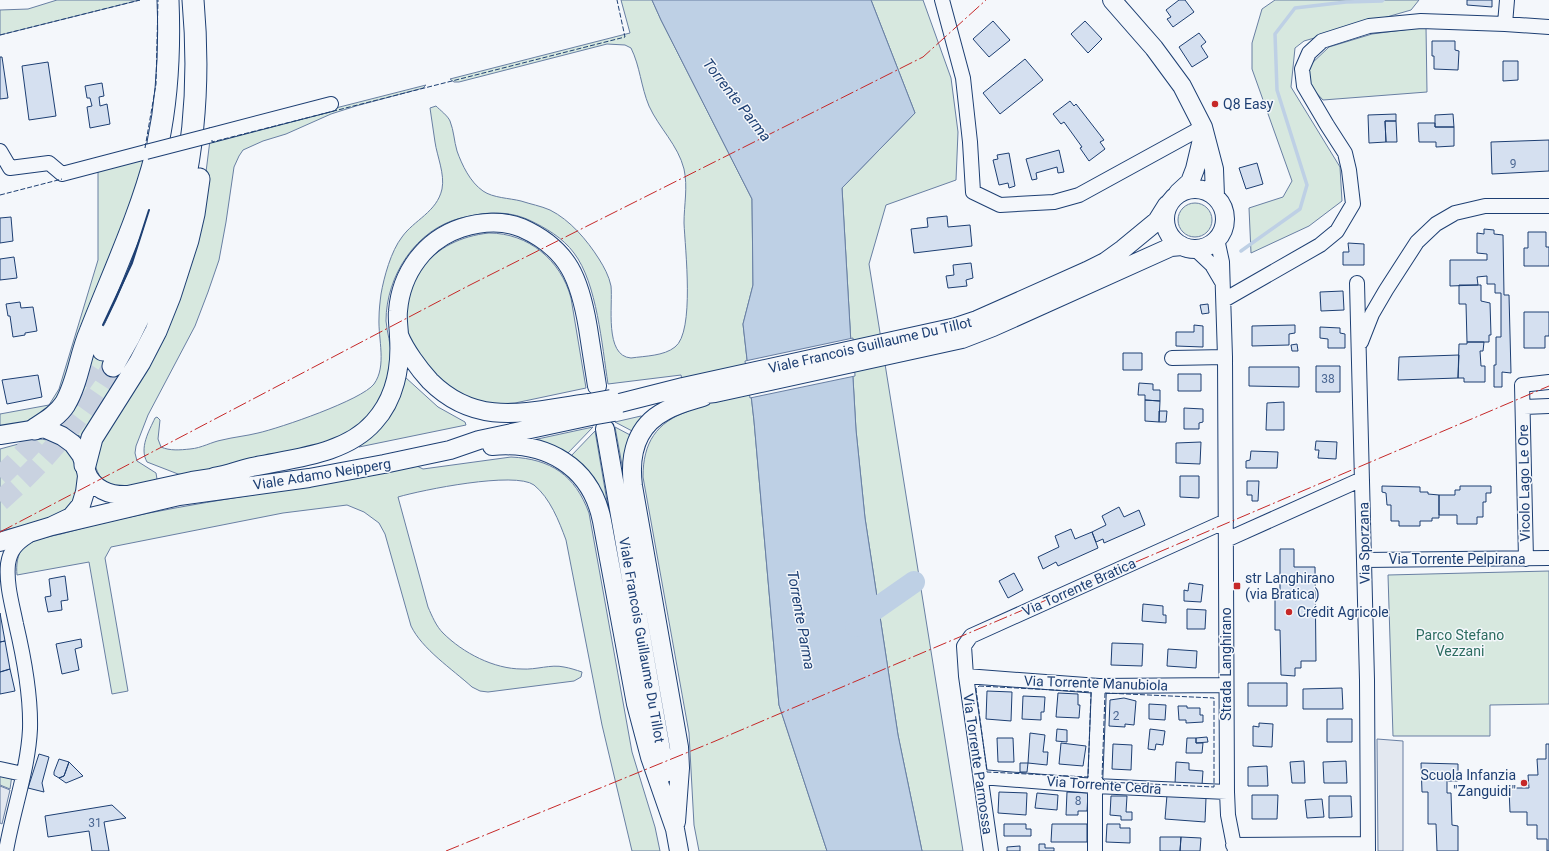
<svg xmlns="http://www.w3.org/2000/svg" width="1549" height="851" font-family="Roboto,sans-serif">
<rect width="100%" height="100%" fill="#f4f7fb"/>
<!-- green -->
<path fill="#d7e8df" stroke="#687fa3" d="M57,0H140L0,35V10L28,9Z
M621,0H652L661,20L752,199L753,285L743,324L754,421L779,705L827,851H699L694,825L689,733L643,477C643,443 656,422 689,411L681,375L608,384C602,346 597,283 574,253C563,238 546,228 529,220C507,210 484,212 461,218C416,229 386,276 386,321C387,333 391,344 391,356C391,364 390,380 388,387C385,394 372,415 368,420C363,426 343,439 336,442C321,447 304,449 288,452C254,460 220,467 185,475L178,474L147,462C139,448 149,431 155,418L157,417L160,420L158,439L161,447C170,451 180,450 190,449C202,448 211,442 222,440C234,437 246,436 258,433C280,428 362,400 374,384C387,366 378,339 379,318C379,310 380,302 381,294C384,277 391,251 402,237C414,220 437,212 442,189C445,174 437,156 435,142C433,131 432,119 430,108L436,106C440,110 448,116 450,121C454,131 454,141 457,151C462,165 470,182 483,191C493,198 509,198 521,201C530,204 541,206 550,210C570,220 587,240 599,259C604,267 609,276 611,286C613,305 604,356 631,358C645,356 664,356 675,347C695,332 685,248 684,223C684,205 688,187 684,169C678,145 659,128 649,106C641,87 640,66 631,48L625,45L607,44L459,82H454L450,79L630,33Z
M871,0H923L951,78L958,132L956,180L886,205L869,264L963,851H922L898,735L865,518L856,430L842,188L915,113Z
M1275,0H1419L1411,10L1304,41L1295,48L1291,87L1340,167L1342,201L1309,226L1251,253L1249,208L1283,197L1292,181L1252,69V43L1262,9Z
M1426,27L1427,92L1323,100L1310,86L1309,66L1329,47L1372,34Z
M426,85L423,88L356,106L331,114L286,134L263,141L243,150L239,156L234,167L226,222L219,260L208,292L195,326L148,415L136,446L135,453L137,461L156,473L157,479C152,483 145,484 139,485C112,492 94,482 94,453L202,204L210,140Z
M147,157L65,389L41,418L0,430V414L49,405L59,389L98,260V169Z
M152,200C138,249 120,294 96,339L120,376L146,337L83,437H81L60,424Z
M1178 220a17 17 0 1 1 34 0a17 17 0 1 1-34 0Z
M489,233C528,233 561,260 571,298L586,388L515,403L496,404L477,401L446,387L432,375L409,338C397,281 432,239 489,233Z
M405,377L438,407L465,422L466,425L359,447L358,446Z
M641,416L643,417L634,432L615,422Z
M593,427L567,454L533,440Z
M615,427L632,436L627,492Z
M595,431L613,536L570,457Z
M37,439C66,439 84,462 76,491C75,498 73,504 67,509C51,523 20,526 0,531V449Z
M511,457C551,459 575,475 589,513L632,752L655,827L660,851H632L602,725L566,540C559,521 550,498 534,485C515,471 422,490 398,497L428,607C432,616 436,626 443,633C463,653 494,669 522,669C536,670 551,664 564,667C570,668 576,670 582,672L581,677L574,681L488,692L480,691L472,687C452,669 422,649 411,626L385,534L379,523L364,512L347,505L283,513L111,547L105,558L128,691L112,694L89,562L17,575C16,566 17,554 24,546C30,540 52,536 61,534C138,512 216,501 295,488C336,482 376,474 417,466L423,469Z
M1549,571V704L1490,705V736H1393L1388,575Z
M0,774L12,775L10,789L0,785Z"/>
<!-- parking -->
<path fill="#e3e8f0" stroke="#687fa3" d="M1377,739L1403,741V851H1378Z
M0,786L10,790L2,824L0,823Z"/>
<!-- water -->
<path fill="#bed0e5" stroke="#687fa3" d="M652,0H871L915,113L842,188L856,430L865,518L898,735L922,851H827L779,705L754,421L743,324L753,285L752,199L661,20Z"/>
<!-- pier -->
<path fill="#f4f7fb" stroke="#687fa3" d="M853,338L855,376L750,398L745,361Z"/>
<g fill="none" stroke-linecap="round" stroke-linejoin="round">
<!-- stream -->
<path stroke="#bed0e5" stroke-width="3.5" d="M1241,251L1300,209L1307,185L1277,90L1275,34L1295,8L1346,2L1382,1L1383,0"/>
<!-- river -->
<path stroke="#bed0e5" stroke-width="22" d="M856,626L871,612L914,582"/>
</g>
<!-- building -->
<path fill="#d5e0f0" stroke="#1d3f73" d="M1179,0H1185L1194,12L1173,27L1167,19L1171,17L1166,10Z
M1467,0H1492V7L1467,5Z
M993,21L1010,40L989,57L973,39Z
M1085,21L1102,39L1088,53L1071,34Z
M1199,33L1206,42L1201,46L1208,57L1192,67L1179,47Z
M1432,41H1455V50L1459,51L1458,70L1434,69V56H1432Z
M0,57H2L8,98L0,99Z
M1025,59L1043,80L1000,114L983,93Z
M1503,61H1518V80L1503,81Z
M48,62L56,116L29,120L22,66Z
M102,83L104,96L99,97L100,106L107,104L110,124L90,128L87,107L92,106L90,98H87L85,86Z
M1070,101L1074,106L1076,104L1104,140L1100,142L1105,149L1089,161L1080,148L1082,147L1064,122L1061,124L1053,114Z
M1396,114V121H1385L1386,142L1369,143L1368,115Z
M1453,114L1454,127H1435V115Z
M1385,121H1396L1397,142H1386Z
M1418,123H1435V127H1454V146L1436,147V142H1419Z
M1549,140V171L1492,174L1491,142Z
M1059,150L1064,172L1058,173L1057,167L1036,173L1037,179L1032,180L1026,159Z
M1009,153L1015,186L1009,188L1008,183L999,185L993,160L998,159L997,155Z
M1257,163L1263,184L1246,189L1239,168Z
M947,216L948,227L970,225L972,246L914,253L911,229L928,227L927,218Z
M11,217L13,241L0,243V218Z
M1484,229L1494,230V234L1503,235L1504,295H1509L1511,373L1502,372V387H1494V365H1496V337H1501V293H1495V284H1487V276L1477,277L1478,285L1450,286V260H1487V254L1477,253V233L1484,234Z
M1528,232H1546V247H1549V266H1524V248H1528Z
M1348,243L1364,244V265H1343V252H1349Z
M14,257L17,278L0,280V259Z
M971,263L973,278L966,280L967,286L948,288L946,276L954,275L953,265Z
M1459,285H1481V301L1490,303L1491,335H1489V342H1467L1466,304H1459Z
M1343,291L1344,310L1321,311L1320,292Z
M20,302L21,308L33,307L37,331L25,333V335L13,337L10,316H8L6,304Z
M1208,304L1209,313L1202,314L1200,305Z
M1524,312H1549V336H1545V348H1524Z
M1194,325L1203,326V347L1176,346V332H1194Z
M1295,325V333L1289,334V345L1252,346V326Z
M1320,327L1340,328V333L1345,334V348H1328V339L1320,338Z
M1467,342H1484L1483,351H1480L1481,366H1485V382H1464V378H1458L1459,344H1467Z
M1297,344L1298,351H1292L1291,345Z
M1123,353H1142V370H1123Z
M1459,355L1458,378L1398,380L1399,357Z
M1316,366H1340V392H1316Z
M1249,367H1299V387L1249,386Z
M1178,374H1201V391H1178Z
M38,375L42,397L7,404L2,380Z
M1139,383L1153,384V390H1160V401L1145,400V395H1138Z
M1145,400L1160,401L1159,422L1145,421Z
M1284,402V430H1266L1267,403Z
M1184,408L1203,409V422L1199,423V429H1184Z
M1159,411H1167L1166,422H1159Z
M1316,441L1337,442L1336,459L1318,458L1319,450H1315Z
M1201,442L1200,464L1176,463V443Z
M1251,451L1278,452L1277,468H1246V461L1250,460Z
M1180,476H1199V498L1180,497Z
M1247,481H1259L1258,501H1252V495H1247Z
M1382,486L1420,487V492H1428V494L1439,495V518H1432V521H1420V526H1399V521H1391V505H1387L1386,493L1382,492Z
M1460,486H1491V493H1486V502H1483V517H1477V524H1457V515H1439V495H1455V490H1460Z
M1119,507L1124,517L1139,510L1145,525L1104,543L1103,539L1096,542L1092,532L1106,525L1102,516Z
M1071,529L1075,539L1092,532L1098,548L1058,566L1056,562L1043,569L1038,557L1059,547L1055,536Z
M1280,549H1294V567H1315L1316,661H1301V668H1295V676L1281,675L1280,630H1275V597H1280Z
M1014,573L1023,590L1008,598L999,581Z
M65,576L68,600L61,601L62,610L48,612L45,597L51,596L49,579Z
M1189,583L1203,585L1201,602L1184,601V590L1188,591Z
M1143,604L1163,606V615H1166V623L1142,621Z
M1187,609L1206,610L1205,629H1187Z
M0,613L5,641L0,642Z
M81,639L82,647L75,649L79,670L62,674L56,644Z
M5,641L10,669L0,672V642Z
M1112,643L1143,644L1142,666L1111,665Z
M1168,649L1197,651L1196,668L1167,666Z
M10,669L15,691L0,694V672Z
M1248,683H1287V706H1248Z
M1342,688L1343,709H1303V689Z
M987,691L1012,692L1011,721L986,719Z
M1058,693L1078,694V705H1080L1079,718L1056,717Z
M1023,696L1045,697L1044,712H1041V720L1022,719Z
M1124,698L1136,701L1134,725L1125,724V727L1109,726L1110,700Z
M1149,704L1166,705L1165,720L1149,719Z
M1178,706H1187V708H1200V715H1203V722L1186,723V720H1179Z
M1327,719H1352V742H1327Z
M1259,723L1273,724L1272,747L1253,746V726L1259,727Z
M1057,729L1067,730V742L1056,741Z
M1150,729L1165,731L1163,745L1156,744L1155,750L1148,749Z
M1030,733L1045,735L1043,752H1048L1047,765L1028,763Z
M1207,737L1208,742L1196,743V738Z
M997,738H1013L1014,762H998Z
M1187,738H1196V743H1203L1202,753H1186Z
M1061,743L1086,746L1083,766L1059,764Z
M1113,744L1132,745L1131,770L1112,769Z
M1546,744H1549V851H1547V839H1537V825H1527V812H1510L1509,788H1529L1528,775H1538L1537,759H1546Z
M39,754L49,757L42,783L44,792L28,788Z
M59,759L69,762L64,776L59,778L54,775V772Z
M1304,761L1305,783H1292L1290,762Z
M1346,761L1347,783H1324L1323,762Z
M69,762L83,776L66,783L59,778L64,776Z
M1176,762L1189,763V770L1203,771L1202,785L1175,784Z
M1020,763H1028L1027,772H1020Z
M1421,763L1458,764V781H1447V793H1451L1452,825L1458,826V851H1437L1436,824H1428V792H1422Z
M1267,766L1268,786H1248V767Z
M999,792L1027,793L1026,815L998,813Z
M1067,792L1088,793L1087,811H1078V815H1066Z
M1037,793L1058,795L1057,810L1035,808Z
M1167,795L1206,798L1205,822L1165,819Z
M1252,795H1278L1277,819H1252Z
M1111,796H1127L1126,812H1132V820H1121V816L1110,815Z
M1329,796H1351L1352,817L1329,818Z
M1322,799L1324,817L1307,818L1305,800Z
M112,805L126,818L104,822L109,851H92L89,831L48,837L45,816Z
M1004,824H1026V829H1031V836H1004Z
M1052,824H1087V842H1051Z
M1107,824H1120V828H1130V843L1106,842Z
M1160,837H1181L1180,851H1160Z
M1181,837L1201,838L1200,851H1180Z
M1039,844H1045V848H1054V851H1039Z
M1020,846V851H1007V847Z"/>
<g fill="none" stroke-linecap="round" stroke-linejoin="round">
<!-- highway-tunnel -->
<path stroke="#c9d2e0" stroke-width="21" stroke-dasharray="21 10" stroke-linecap="butt" d="M0,477C40,439 74,396 103,350
M0,501C45,462 83,416 113,366"/>
<defs>
<path id="minor" d="M942,0L963,78L970,142L973,192L1000,205L1054,202L1079,195L1203,127
M1505,24L1507,0
M212,135L331,104
M0,151L10,168L49,163L62,174L146,152
M1217,239L1222,262L1225,357L1227,792L1228,815L1235,851
M1195,249L1212,265L1222,282
M1357,283L1367,680L1368,851
M1224,300L1320,245L1337,231L1353,204L1349,170L1345,153L1327,125L1304,86L1302,69L1309,53L1322,41L1369,26L1421,21L1505,24L1549,27
M1361,342L1372,314L1386,290L1417,242L1436,224L1455,213L1485,206H1549
M1172,358L1225,357
M1523,407L1549,406
M1226,540L1362,479
M1526,559L1522,385L1549,382
M1364,560L1549,558
M966,676L1099,686L1226,685
M0,769L23,774
M981,777L1095,786L1227,792
M1233,845L1368,844
M6,851C13,810 28,770 30,729C31,694 24,658 16,624C12,604 6,584 8,564C10,550 17,543 28,536
M991,851L966,676L964,646L971,636L1226,521
M1095,851V786L1099,686"/>
<path id="major" d="M1112,0L1154,48L1182,86L1203,127L1214,169L1215,196
M1165 219a30 30 0 1 1 60 0a30 30 0 1 1-60 0Z
M1178,193L1190,182L1195,169L1203,135
M399,335C405,350 419,369 430,381C478,429 529,411 589,403
M688,396L715,393L962,339L993,327L1171,247L1182,246
M612,405L683,387L956,327L977,320L1087,271L1105,262L1123,249L1157,221L1167,205
M605,429L665,773
M0,435L44,428L62,436L73,444L81,455L85,465L87,476L85,492L81,505L71,517L52,526L0,542
M492,446C546,441 591,466 602,521L636,704L650,757L675,829
M86,471C92,489 110,496 128,495L192,481L225,476
M214,477C227,475 239,470 252,467C293,458 345,455 374,422C395,399 401,367 399,337C399,328 397,320 398,311C401,273 425,240 461,228C480,222 503,220 522,228C569,249 580,280 588,328C591,348 594,367 597,386
M52,526L179,496L309,478L384,464L450,450L479,440L591,416
M673,818L679,851
M676,822L680,768L679,747L633,486C629,455 636,426 665,411C677,404 690,401 703,397"/>
<path id="highway" d="M158,143C168,95 170,49 168,0
M103,350C138,287 161,221 173,150
M113,366C181,251 205,133 193,0
M35,429C46,422 58,415 65,404C78,382 80,355 90,332C113,273 140,216 156,154
M85,465L92,438L140,362L156,331L170,296L188,240L194,214L199,179"/>
</defs>
<!-- minor casing -->
<use href="#minor" stroke="#1d3f73" stroke-width="16"/>
<!-- major casing -->
<use href="#major" stroke="#1d3f73" stroke-width="20"/>
<!-- highway casing -->
<use href="#highway" stroke="#1d3f73" stroke-width="23"/>
<!-- minor -->
<use href="#minor" stroke="#f4f7fb" stroke-width="14"/>
<!-- major -->
<use href="#major" stroke="#f4f7fb" stroke-width="18"/>
<!-- highway -->
<use href="#highway" stroke="#f4f7fb" stroke-width="21"/>
<defs>
<path id="minor-bridge" d="M146,152L212,135"/>
<path id="major-bridge" d="M589,403L611,399
M591,416L614,412"/>
</defs>
<!-- minor-bridge casing -->
<use href="#minor-bridge" stroke="#1d3f73" stroke-width="16" stroke-linecap="butt"/>
<!-- major-bridge casing -->
<use href="#major-bridge" stroke="#1d3f73" stroke-width="20" stroke-linecap="butt"/>
<!-- minor-bridge -->
<use href="#minor-bridge" stroke="#f4f7fb" stroke-width="14"/>
<!-- major-bridge -->
<use href="#major-bridge" stroke="#f4f7fb" stroke-width="18"/>
<!-- fence -->
<path stroke="#1d3f73" stroke-width="1" stroke-dasharray="5 2" stroke-linecap="butt" d="M0,35L140,0
M212,140V142L625,37L617,0
M145,148L156,84L158,0
M0,195L62,179
M979,686L1091,692L1088,777L987,772L976,689Z
M1105,693L1214,698V787L1106,782L1102,778Z"/>
<!-- wall -->
<path stroke="#1d3f73" stroke-width="2" d="M103,325L132,263L149,210"/>
<!-- power -->
<path stroke="#c62828" stroke-width="1" stroke-dasharray="14 3 2 3" stroke-linecap="butt" d="M0,532L468,286L923,57L986,0
M446,851L713,742L1549,386"/>
</g>
<!-- markers -->
<g fill="#c62828" stroke="#f4f7fb" stroke-width="1.5">
<circle cx="1215" cy="104" r="4"/>
<rect x="1233" y="582" width="8" height="8" rx="2"/>
<circle cx="1289" cy="612" r="4"/>
<circle cx="1524" cy="783" r="4"/>
</g>
<g text-anchor="middle" stroke-width="3" stroke-linejoin="round" paint-order="stroke">
<!-- number labels -->
<g font-size="12" fill="#4b6792">
<text x="1513" y="168">9</text>
<text x="1328" y="383">38</text>
<text x="1116" y="720">2</text>
<text x="1078" y="805">8</text>
<text x="95" y="827">31</text>
</g>
<!-- poi labels -->
<g font-size="14" fill="#1d3f73" stroke="#f4f7fb" text-anchor="start">
<text x="1223" y="109">Q8 Easy</text>
<text x="1245" y="583">str Langhirano<tspan x="1245" dy="16">(via Bratica)</tspan></text>
<text x="1297" y="617">Crédit Agricole</text>
<text x="1516" y="780" text-anchor="end">Scuola Infanzia<tspan x="1516" dy="16">"Zanguidi"</tspan></text>
</g>
<!-- street labels -->
<g font-size="14" fill="#1d3f73" stroke="#f4f7fb">
<text transform="translate(870 345) rotate(-13)" y="5">Viale Francois Guillaume Du Tillot</text>
<text transform="translate(322 474) rotate(-9)" y="5">Viale Adamo Neipperg</text>
<text transform="translate(1524 483) rotate(-91)" y="5">Vicolo Lago Le Ore</text>
<text transform="translate(1364 543) rotate(-91)" y="5">Via Sporzana</text>
<text x="1457" y="564">Via Torrente Pelpirana</text>
<text transform="translate(1079 587) rotate(-24)" y="5">Via Torrente Bratica</text>
<text transform="translate(642 640) rotate(80)" y="5">Viale Francois Guillaume Du Tillot</text>
<text transform="translate(1226 664) rotate(-90)" y="5">Strada Langhirano</text>
<text transform="translate(1096 683) rotate(2)" y="5">Via Torrente Manubiola</text>
<text transform="translate(978 764) rotate(82)" y="5">Via Torrente Parmossa</text>
<text transform="translate(1104 785) rotate(4)" y="5">Via Torrente Cedra</text>
</g>
<!-- park labels -->
<g font-size="14" fill="#2c6c60" stroke="#f4f7fb">
<text x="1460" y="640">Parco Stefano<tspan x="1460" dy="16">Vezzani</tspan></text>
</g>
<!-- water labels -->
<g font-size="15" font-style="italic" fill="#1d3f73" stroke="#f4f7fb">
<text transform="translate(737 100) rotate(52)" y="5">Torrente Parma</text>
<text transform="translate(801 620) rotate(80)" y="5">Torrente Parma</text>
</g>
</g>
</svg>
